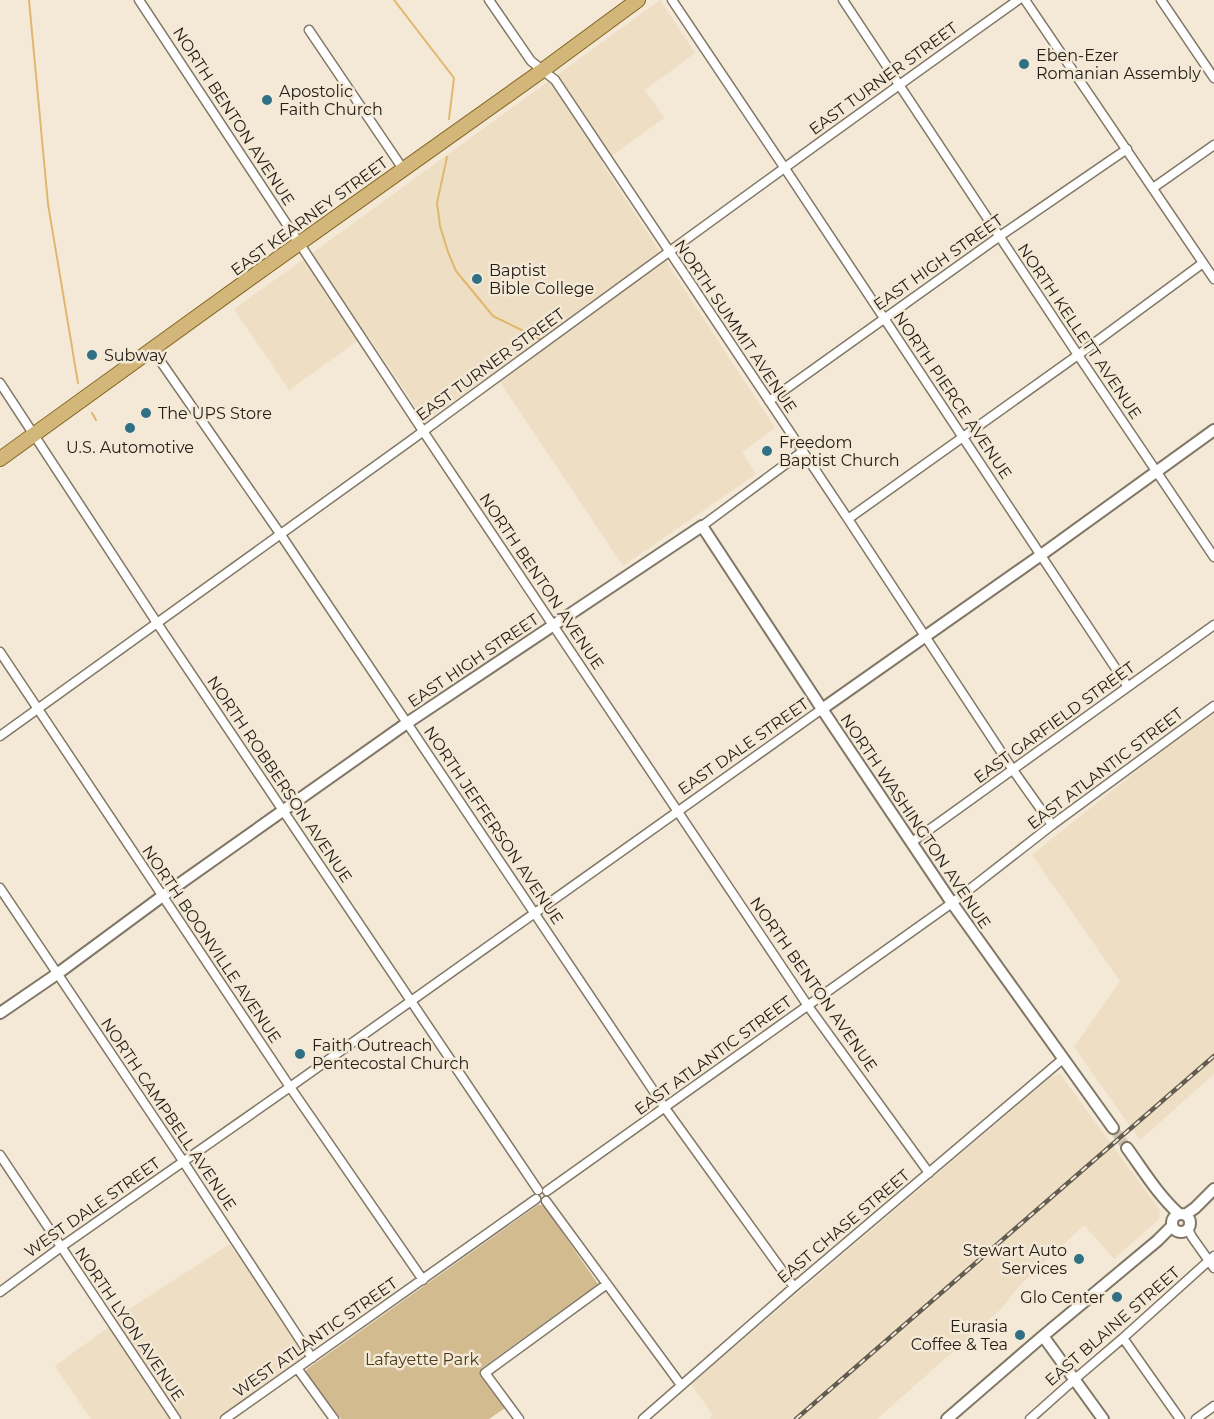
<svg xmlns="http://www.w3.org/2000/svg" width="1214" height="1419" font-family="Montserrat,sans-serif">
<rect width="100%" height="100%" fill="#f4e9d6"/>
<!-- built -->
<path fill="#eddec4" d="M660,0L695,53L645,90L664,118L602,163L775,428L742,452L756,474L623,566L494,373L425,421L367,334L289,390L234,309L318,249Z
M1214,713V1074L1140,1140L1074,1047L1120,981L1032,855L1164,749Z
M1060,1074L1160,1210L1159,1219L1114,1259L1084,1225L1020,1285L1002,1308L877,1419H710L713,1415L691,1384L1051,1077Z
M230,1244L302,1352V1358L300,1360L217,1419H91L55,1366L109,1327L117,1317Z"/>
<!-- green -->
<path fill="#d3bb90" d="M538,1205H542L546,1209L598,1284L482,1368L480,1372V1375L505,1408L489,1419H341L306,1372L307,1369Z"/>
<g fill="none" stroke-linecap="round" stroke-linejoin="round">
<!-- stream -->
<path stroke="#e0b76d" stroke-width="2" d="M29,0L48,204L78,383
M394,0L454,78L449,119
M447,157L437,203L440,226L448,252L456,271L493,316L542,340
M92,413L96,420"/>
<!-- tertiary-tunnel -->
<path stroke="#cac1b0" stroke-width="10" stroke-dasharray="10 5" stroke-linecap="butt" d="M1113,1128L1127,1148"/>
<defs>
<path id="minor" d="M139,0L423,431L808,1006L929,1173
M489,0L531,61L555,80L848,519L1013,770L1052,825
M672,0L790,176L1128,687
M843,0L1078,355L1214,557
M1025,0L1214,279
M1161,0L1214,78
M309,30L403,169
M1153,188L1214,145
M152,349L281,535L665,1108L794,1287
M0,383L157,623L538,1190
M769,401L1000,236L1127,149
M848,519L1078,355L1203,263
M702,526L802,452
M0,652L290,1087L423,1280
M0,736C136,637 274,540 410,441C612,293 814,145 1018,0
M912,842L1214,625
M0,888L179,1155L312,1358
M0,1155L176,1419
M547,1191L952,903L1052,825L1214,706
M546,1201L681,1385
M1188,1229L1192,1237L1214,1268
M0,1292L61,1247L290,1087L822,709
M1123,1338L1180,1419
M297,1368L334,1419
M225,1419L536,1199
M519,1419L485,1373L607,1284
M643,1419L794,1287L1064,1058
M1030,1419L1075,1379L1123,1338L1214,1256
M1196,1419L1214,1406"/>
<path id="tertiary" d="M822,709L1041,555L1214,430
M0,1013L57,974L168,892L407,723L702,526L822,709L952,903L1113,1128
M1127,1148C1143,1170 1158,1195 1179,1214
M1172 1223a9 9 0 1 1 18 0a9 9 0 1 1-18 0Z
M1185,1215L1195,1208L1214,1189
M1043,1336L1103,1419
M947,1419L1043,1336L1157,1241L1172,1226"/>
<path id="primary" d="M0,459L266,267L543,70L638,0"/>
</defs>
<!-- minor casing -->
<use href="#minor" stroke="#817766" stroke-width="11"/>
<!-- tertiary casing -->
<use href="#tertiary" stroke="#817766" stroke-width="14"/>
<!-- primary casing -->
<use href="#primary" stroke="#83631f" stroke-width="16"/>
<!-- minor -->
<use href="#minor" stroke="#fff" stroke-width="8"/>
<!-- tertiary -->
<use href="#tertiary" stroke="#fff" stroke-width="10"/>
<!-- primary -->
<use href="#primary" stroke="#d3b77a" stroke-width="14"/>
<defs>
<path id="rail" d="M796,1419L1214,1056"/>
</defs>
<!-- rail casing -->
<use href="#rail" stroke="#625c51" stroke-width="4.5"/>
<!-- rail -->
<use href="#rail" stroke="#f4e9d6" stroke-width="2" stroke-dasharray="7" stroke-linecap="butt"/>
</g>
<!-- markers -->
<g fill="#307084" stroke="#f4e9d6" stroke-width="2">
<circle cx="1024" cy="64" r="6"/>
<circle cx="267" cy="100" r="6"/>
<circle cx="477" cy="279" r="6"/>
<circle cx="92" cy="355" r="6"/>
<circle cx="146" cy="413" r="6"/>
<circle cx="130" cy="428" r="6"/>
<circle cx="767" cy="451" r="6"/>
<circle cx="300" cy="1054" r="6"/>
<circle cx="1079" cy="1259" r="6"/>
<circle cx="1117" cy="1297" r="6"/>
<circle cx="1020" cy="1335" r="6"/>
</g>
<g text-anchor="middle" stroke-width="5" stroke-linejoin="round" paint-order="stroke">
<!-- poi labels -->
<g font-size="16" fill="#242019" stroke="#f4e9d6" text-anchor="start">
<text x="1036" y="61">Eben-Ezer<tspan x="1036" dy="18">Romanian Assembly</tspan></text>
<text x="279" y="97">Apostolic<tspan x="279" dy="18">Faith Church</tspan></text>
<text x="489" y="276">Baptist<tspan x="489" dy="18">Bible College</tspan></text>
<text x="104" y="361">Subway</text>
<text x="158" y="419">The UPS Store</text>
<text x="779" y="448">Freedom<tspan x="779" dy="18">Baptist Church</tspan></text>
<text x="130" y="453" text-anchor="middle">U.S. Automotive</text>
<text x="312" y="1051">Faith Outreach<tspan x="312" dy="18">Pentecostal Church</tspan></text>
<text x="1067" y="1256" text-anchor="end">Stewart Auto<tspan x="1067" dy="18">Services</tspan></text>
<text x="1105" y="1303" text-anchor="end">Glo Center</text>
<text x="1008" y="1332" text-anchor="end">Eurasia<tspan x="1008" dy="18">Coffee &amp; Tea</tspan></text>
</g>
<!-- street labels -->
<g font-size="16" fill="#242019" stroke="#f4e9d6">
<text transform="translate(883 78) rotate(-36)" y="6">EAST TURNER STREET</text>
<text transform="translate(234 116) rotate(57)" y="6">NORTH BENTON AVENUE</text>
<text transform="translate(309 216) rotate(-36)" y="6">EAST KEARNEY STREET</text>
<text transform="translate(938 262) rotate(-35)" y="6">EAST HIGH STREET</text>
<text transform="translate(736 326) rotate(56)" y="6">NORTH SUMMIT AVENUE</text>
<text transform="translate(1080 331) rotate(56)" y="6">NORTH KELLETT AVENUE</text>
<text transform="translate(490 364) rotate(-36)" y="6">EAST TURNER STREET</text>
<text transform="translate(953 395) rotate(56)" y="6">NORTH PIERCE AVENUE</text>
<text transform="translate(542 581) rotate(56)" y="6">NORTH BENTON AVENUE</text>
<text transform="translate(473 660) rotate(-34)" y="6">EAST HIGH STREET</text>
<text transform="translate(1054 722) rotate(-36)" y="6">EAST GARFIELD STREET</text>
<text transform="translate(743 746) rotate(-35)" y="6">EAST DALE STREET</text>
<text transform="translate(1105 768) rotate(-37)" y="6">EAST ATLANTIC STREET</text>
<text transform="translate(280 779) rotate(56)" y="6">NORTH ROBBERSON AVENUE</text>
<text transform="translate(916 821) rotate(56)" y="6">NORTH WASHINGTON AVENUE</text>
<text transform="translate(494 825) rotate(56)" y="6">NORTH JEFFERSON AVENUE</text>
<text transform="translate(212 944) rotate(56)" y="6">NORTH BOONVILLE AVENUE</text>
<text transform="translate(814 984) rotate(55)" y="6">NORTH BENTON AVENUE</text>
<text transform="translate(713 1055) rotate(-36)" y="6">EAST ATLANTIC STREET</text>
<text transform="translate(169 1114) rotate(56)" y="6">NORTH CAMPBELL AVENUE</text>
<text transform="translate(92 1207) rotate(-35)" y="6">WEST DALE STREET</text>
<text transform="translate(843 1226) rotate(-40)" y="6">EAST CHASE STREET</text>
<text transform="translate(130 1324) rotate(56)" y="6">NORTH LYON AVENUE</text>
<text transform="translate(1112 1326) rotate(-41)" y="6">EAST BLAINE STREET</text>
<text transform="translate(315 1337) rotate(-35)" y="6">WEST ATLANTIC STREET</text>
</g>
<!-- park labels -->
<g font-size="16" fill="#4d3c1b" stroke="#f4e9d6">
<text x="422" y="1365">Lafayette Park</text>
</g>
</g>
</svg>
